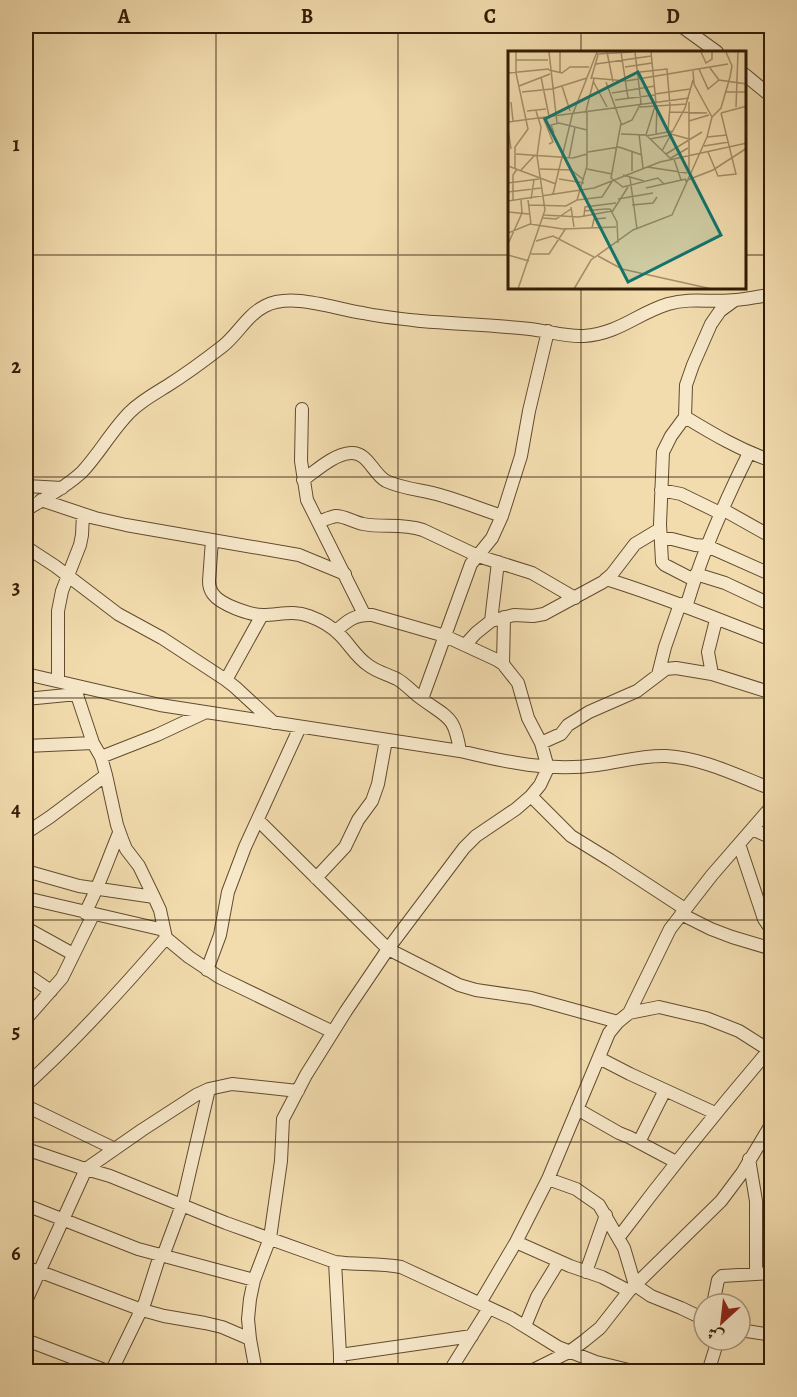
<svg xmlns="http://www.w3.org/2000/svg" width="797" height="1397" font-family="Alegreya,Amiri,serif">
<rect width="100%" height="100%" fill="#f2dcae"/>
<filter id="stains"><feTurbulence type="fractalNoise" baseFrequency=".00333" numOctaves="4"/><feColorMatrix values="0 0 0 0 .2 0 0 0 0 .09 0 0 0 0 .02 0 0 0 .5 -.17"/></filter>
<radialGradient id="worn" r=".72"><stop offset=".6" stop-color="#630" stop-opacity="0"/><stop offset="1" stop-color="#630" stop-opacity=".3"/></radialGradient>
<g fill="none" stroke-linecap="round" stroke-linejoin="round">
<defs>
<path id="minor" d="M681,26L717,52
M744,74L772,97
M302,409L301,461L307,500L364,614
M685,417C713,434 740,450 772,461
M303,480C317,470 334,454 351,453C368,452 373,474 386,481C403,489 423,490 440,495C461,501 481,509 502,516
M26,486L62,488
M661,490L681,494L720,513
M41,500L95,518L126,525L299,555L345,574
M722,509L772,537
M26,510C45,498 65,488 82,472C99,454 112,430 130,412C141,401 154,394 167,386C186,374 205,360 223,346C238,334 247,315 265,306C291,292 335,309 363,313C382,317 402,319 421,321C457,324 494,325 530,329C548,331 566,337 584,336C620,333 636,314 668,304C693,297 711,303 736,300C748,299 759,296 772,295
M318,522C324,520 330,517 336,516C345,516 353,522 363,524C383,528 401,523 423,530L478,556L532,573L575,598
M661,539H672L695,545L707,546L772,575
M212,540L209,581C209,586 210,590 213,594C221,605 250,615 263,615C279,615 293,610 309,616C320,620 331,626 340,635C350,645 356,657 368,665C377,672 387,674 397,679C406,684 413,693 422,699C449,719 454,715 460,751
M26,547L55,566L118,614L162,638L226,680L235,687L274,723
M696,574L725,583L772,605
M606,579C662,596 717,619 772,640
M694,580L665,565L662,562L660,524L663,452L671,436L685,417L686,385L693,365L711,324L720,311L735,300
M686,607C702,553 724,503 749,453
M491,621L498,562
M465,645L476,633L491,621L514,615L533,616L544,614L603,582L612,574L635,544L660,529
M503,664L504,617
M26,674L160,705L460,751C506,762 550,772 597,765C620,762 643,755 666,756C703,758 738,776 772,789
M712,674L708,652L716,620
M658,675L665,647L680,604
M226,680L262,615
M58,681V611L62,591L80,545L82,535L83,514
M74,686L93,743L101,757L106,775L117,825L122,839L126,849L139,866L154,897L160,910L166,938L189,957L219,977L333,1032
M26,699L77,694
M422,699L471,564L492,538L502,516L521,456L529,411L548,331
M541,743L561,734L568,725L589,712L637,691L666,669L676,668L712,674L772,693
M26,746L93,743
M101,757L157,735L204,713
M531,796L571,836L610,860L685,909
M258,820L388,949L459,985L476,990L531,998L618,1022
M752,829L772,838
M26,833L50,817L106,775
M739,844L764,919L772,931
M26,871L79,886L154,897
M316,878L345,847L358,820L372,801L378,784L386,740
M26,898L164,930
M85,913C99,887 108,859 119,833
M681,914L711,929L732,937L772,949
M26,928L73,954
M207,970L220,935L228,892L245,847L300,727
M26,974L51,991
M629,1013L659,1007L706,1018L739,1031L772,1052
M26,1019L62,978L93,915
M599,1058L630,1074L715,1113
M26,1085C76,1040 122,989 166,938
M26,1106L115,1149
M577,1109L619,1133L629,1137L676,1162
M639,1142L665,1090
M26,1149L79,1167L110,1176L226,1223L335,1262C357,1265 379,1263 401,1267L511,1318L558,1347L596,1362L637,1372
M749,1159L756,1201V1273
M548,1179L576,1189L599,1205L624,1248L635,1285L651,1296L681,1308L704,1319
M26,1205L138,1249L254,1280
M619,1237C667,1173 717,1111 769,1050
M516,1242L570,1266L602,1277L629,1291
M163,1256L182,1205L209,1089
M335,1262L340,1355V1372
M26,1268L38,1271L142,1310L164,1316L205,1323L222,1327L250,1339
M586,1272L606,1215
M26,1301L86,1169L142,1130L196,1095L209,1089L232,1084L298,1091
M480,1303L516,1242L548,1179L609,1033L618,1022L629,1013L670,929L712,875L772,806
M713,1304L718,1280L722,1276L772,1273
M525,1326L537,1297L559,1261
M740,1330L772,1335
M26,1340L110,1372
M340,1355L472,1336
M111,1372L145,1302L160,1255
M256,1372L250,1339L248,1319L250,1299L254,1280L270,1238L281,1161L283,1119L306,1075L346,1011L388,949L464,848L476,836L516,809L531,796L540,785L548,768L541,743L528,718L518,683L503,664L497,660L445,636L372,615C355,614 347,621 336,631
M449,1372L489,1308
M529,1372L569,1352L584,1341L600,1328L629,1291L721,1201L742,1173L772,1123
M708,1372L718,1340"/>
</defs>
<!-- minor casing -->
<use href="#minor" stroke="#614c2f" stroke-width="14"/>
<!-- minor -->
<use href="#minor" stroke="#f7e8ca" stroke-width="12"/>
</g>
<!-- grid -->
<path fill="none" stroke="#311c05" stroke-width="1.5" stroke-opacity="0.55" d="M216,26V1372M398,26V1372M581,26V52M26,255H509M744,255H772M581,288V1372M26,477H772M26,698H772M26,920H772M26,1142H772"/>
<!-- overview -->
<g transform="translate(508 51)">
<rect width="238" height="238" fill="#f2dcae"/>
<path fill="none" stroke="#a58f6a" stroke-width="1.5" d="M41,1L49,72M99,1L105,31M113,1L120,47M193,1L198,12L204,8V1M89,3L125,1M8,9H40M88,13L143,5M117,16L144,12M202,17L211,29L239,33M191,18L200,38L211,29M41,19L54,22L62,16H81M185,20L186,33L204,66M132,21L159,18L162,55M0,22L41,18M52,22V1M33,26L41,65M84,27L118,30L220,13M83,28L90,4M85,30L99,56M98,31L113,72L103,127L115,136L150,127L156,133M11,35L42,23M54,35L62,60M14,41L44,38L79,27M217,41H239M104,42L147,35M147,43L182,38M107,49L147,44M3,51L5,70M181,51V122M132,56L179,53M228,56L230,1M19,60L38,58M78,60L86,28M162,61L199,62M213,62L239,55M35,66L45,91L41,93M204,66L213,57L222,26L224,15L218,1M181,70L201,64M0,71L181,47M113,74L124,69L133,52L127,1M0,78L3,98M160,80L162,55M46,82L43,74L51,72L79,79M113,83L138,84L163,108M131,83L135,117M148,83L149,56M163,83L181,88M138,84L148,52L143,1M138,85L165,80M199,86L219,84M142,88L163,84M196,95L221,91M124,100V120M154,100L177,57L185,29M80,101L111,96L134,104M200,101L210,125L228,123L213,62M8,103L65,107L79,103M158,103L194,81M61,107L67,76M163,107L180,97M166,108L173,129M0,115L48,133M139,116L179,122M7,117V96L20,78L8,22V1M32,118L63,119L76,129M79,118L104,123M13,119L26,105M115,124L136,130M122,127L129,178M51,128L76,132M177,130L205,119L239,97M0,132L31,128M138,137L178,128M0,141L33,137M45,143L64,65L89,1M23,148L26,129M110,148L145,142M20,149L23,173M69,149L94,146L105,129M0,150L86,137L152,111L239,92M5,150V124L9,118M21,154L58,155L69,149L79,115V60M124,154L145,152L149,146M63,156L66,176M97,158H102L109,171L110,192M76,160L97,158M0,161L21,163M104,161L120,136M36,164L71,166L104,160M76,165L77,156L108,152M35,167L48,168L63,158M84,177L86,168L98,167M0,182L22,173L55,178L108,176M28,190L45,185L86,206M0,193L14,162L13,149M23,203H41L58,177M0,204L21,210M90,205L114,218L204,238M10,238L37,159L29,105L33,76L28,60M66,238L83,209L125,179L164,164L199,86L204,66"/>
<path fill="#0f766e" fill-opacity="0.15" stroke="#0f766e" stroke-width="3" d="M130,21L213,184L120,231L37,68Z"/>
<rect width="238" height="238" fill="none" stroke="#311c05" stroke-width="3"/>
</g>
<!-- margin -->
<rect width="797" height="1397" fill="none" stroke="#f2dcae" stroke-width="66"/>
<!-- north arrow -->
<g transform="translate(722 1322) rotate(207)"><circle r="28" fill="#f7e8ca" stroke="#a8967b" stroke-width="1.5"/>
<path d="M0-4.5L10 22L0 15L-10 22Z" fill="#8f2418"/>
<text y="-9" font-size="16" font-weight="bold" text-anchor="middle" fill="#311c05">ش</text>
</g>
<rect x="33" y="33" width="731" height="1331" fill="none" stroke="#311c05" stroke-width="2"/>
<g font-size="20" text-anchor="middle" font-weight="bold" fill="#311c05">
<text x="124" y="23">A</text>
<text x="307" y="23">B</text>
<text x="490" y="23">C</text>
<text x="673" y="23">D</text>
<text x="16" y="151">1</text>
<text x="16" y="373">2</text>
<text x="16" y="594">3</text>
<text x="16" y="816">4</text>
<text x="16" y="1038">5</text>
<text x="16" y="1260">6</text>
</g>
<rect width="100%" height="100%" filter="url(#stains)"/>
<rect width="100%" height="100%" fill="url(#worn)"/>
</svg>
